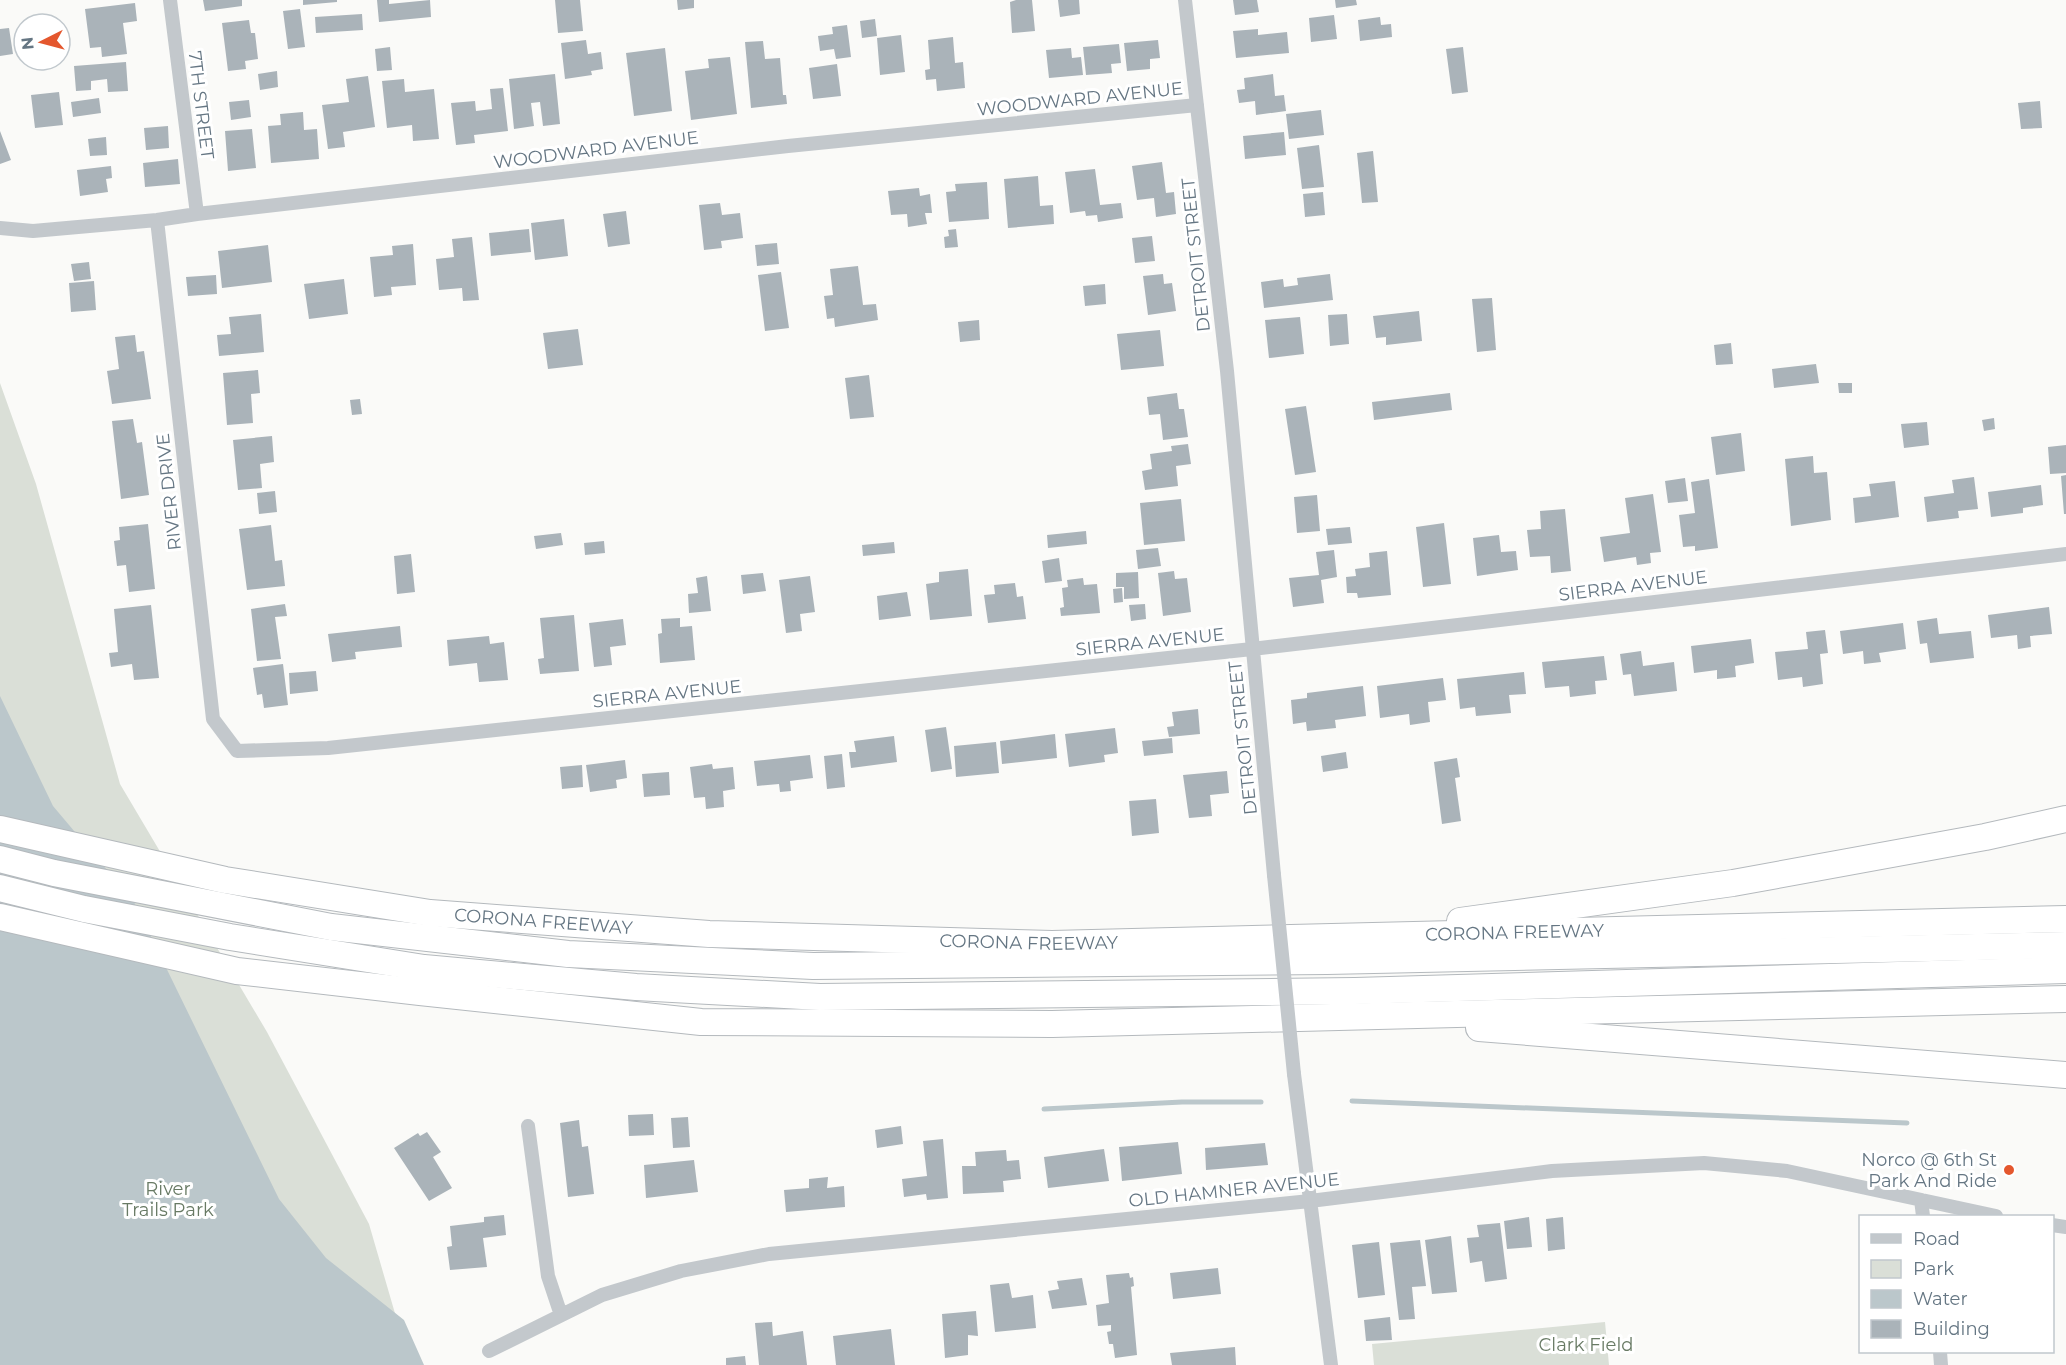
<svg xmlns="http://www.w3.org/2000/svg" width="2066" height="1365" font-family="Montserrat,sans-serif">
<rect width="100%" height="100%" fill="#fafaf8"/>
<!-- green -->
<path fill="#dadfd7" d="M0,383L36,484L120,784L267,1032L369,1224L410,1365H0Z
M1605,1322L1609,1365H1374L1372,1344Z"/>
<!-- water -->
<path fill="#bbc7cb" d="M0,696L53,806L134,902L279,1199L326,1258L404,1320L424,1365H0Z"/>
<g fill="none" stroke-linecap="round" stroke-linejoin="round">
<!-- stream -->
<path stroke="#bbc7cb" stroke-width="5" d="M1352,1101L1907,1123
M1044,1109L1182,1102H1261"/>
</g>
<!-- building -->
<path fill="#aab3b9" d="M203,0H242V6L205,11Z
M303,0H337V2L303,5Z
M377,0H389V4L430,0L431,17L379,22Z
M555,0H580L583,31L558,33Z
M677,0H694V8L678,10Z
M1016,0H1032L1035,31L1012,33L1010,2Z
M1058,0H1079L1080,14L1060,17Z
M1233,0H1257L1259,12L1235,15Z
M1335,0H1356L1357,5L1336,8Z
M135,3L137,21L123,23L127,54L102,57L101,47L90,48L85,9Z
M300,9L305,47L288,49L283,11Z
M362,14L363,30L316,33L315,17Z
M1334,15L1337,39L1311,42L1309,18Z
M1380,17L1381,25L1391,24L1392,37L1360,41L1358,20Z
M875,19L877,36L862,38L860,21Z
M249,20L251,33H255L258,59L245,61L246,69L228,71L222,23Z
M847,25L851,57L836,59L834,49L820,51L818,36L833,34L832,27Z
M9,28L13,54L0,56V29Z
M1258,29V35L1287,32L1289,53L1236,58L1233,31Z
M901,35L905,72L880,75L877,38Z
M953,37L955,63L963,62L965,88L937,91L936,79L926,80L925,70L930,69L928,40Z
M586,40L588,54L601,52L603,69L591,71L592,75L565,79L561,43Z
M1158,40L1160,58L1150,59V69L1127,71L1124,43Z
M763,41L765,59L780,58L783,95H786L787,104L751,108L745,42Z
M1119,44L1121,63L1111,64L1112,73L1086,75L1083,47Z
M390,47L392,70L377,71L375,49Z
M1463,47L1468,92L1452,94L1446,49Z
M665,48L672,111L634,116L626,53Z
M1071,48L1072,58L1081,57L1083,75L1049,78L1046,50Z
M730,57L737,114L691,120L685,71L709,68L708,59Z
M126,62L128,91L108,92L107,79L91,81V90L76,91L74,66Z
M837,64L841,96L813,99L809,68Z
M277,71L278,87L260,90L258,74Z
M555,74L560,124L543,126L540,102L531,103L534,126L514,129L509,79Z
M1273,74L1275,96L1284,95L1286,111L1256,115L1255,101L1239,103L1237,90L1245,89L1244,78Z
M368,76L375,127L343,132L345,147L328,149L322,105L349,102L346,79Z
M404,79L405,92L434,89L439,139L413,141L412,125L387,128L382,81Z
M503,88L508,131L474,135L475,143L456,145L451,103L475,101L476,111L492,109L490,89Z
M59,92L63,125L35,128L31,95Z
M99,98L101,113L73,117L71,102Z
M249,100L251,117L231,120L229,102Z
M2040,101L2042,128L2021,129L2018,103Z
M1321,110L1324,135L1289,139L1286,114Z
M303,112L304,130L317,129L319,159L271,163L268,126L281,125L280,114Z
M168,126L169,148L146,150L144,128Z
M252,129L256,168L228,171L225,131Z
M0,131L11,160L0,164Z
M1284,132L1286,155L1245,159L1243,136Z
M106,137L107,155L90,156L88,139Z
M1319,145L1324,187L1302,189L1297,148Z
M1373,151L1378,202L1362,203L1357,153Z
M178,159L180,184L145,187L143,163Z
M1162,162L1166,193L1174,192L1176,214L1156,217L1154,198L1137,200L1132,166Z
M111,166L112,178L106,179L108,192L80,196L77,170Z
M1095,169L1100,205L1121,203L1123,218L1098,222L1097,215L1086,216L1085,211L1070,213L1065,172Z
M1038,176L1040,206L1053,205L1054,224L1008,228L1004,179Z
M987,182L989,219L949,222L946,192L956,191L955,184Z
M919,188L920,196L930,194L932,213H925L927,224L908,227L907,214L891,215L888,191Z
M1323,192L1325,215L1305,217L1303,194Z
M720,203L722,215L740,213L743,238L721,241L722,248L704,250L699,205Z
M626,211L630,244L608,247L603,214Z
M564,219L568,256L535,260L531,223Z
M529,229L531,252L491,256L489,233Z
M956,229L958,247L945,248L944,237L949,236L948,230Z
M1152,236L1155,261L1135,263L1132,238Z
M472,237L479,300L463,301L462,288L439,290L436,259L454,257L452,239Z
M777,243L779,264L757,266L755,245Z
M413,244L416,285L391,287L392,295L374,297L370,257L393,255L392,246Z
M268,245L272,282L222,288L218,251Z
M89,262L91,279L74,281L71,264Z
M858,266L863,305L876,304L878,320L835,327L834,318L827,319L824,296L833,295L830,269Z
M781,272L789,328L765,331L758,275Z
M1163,274L1164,284L1172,283L1176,311L1148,315L1143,276Z
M1330,274L1333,300L1264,308L1261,282L1283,279L1284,287L1298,285L1297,278Z
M216,275L217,294L188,296L186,277Z
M344,279L348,314L309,319L304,284Z
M94,281L96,310L71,312L69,283Z
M1105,284L1106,304L1085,306L1083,286Z
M1492,298L1496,350L1477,352L1472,299Z
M1419,311L1422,341L1386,345V337L1376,338L1373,316Z
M261,314L264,352L219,356L217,335L231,334L229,317Z
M1347,314L1349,344L1330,346L1328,315Z
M1300,317L1304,354L1269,358L1265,320Z
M979,320L980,340L960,342L958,322Z
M578,329L583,365L548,369L543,333Z
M1160,330L1164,366L1121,370L1117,334Z
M135,335L137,352L144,351L151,399L112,404L107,371L119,369L115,337Z
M1731,343L1733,364L1716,365L1714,345Z
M1816,364L1819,383L1774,388L1772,369Z
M258,370L260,393L251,394L253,423L227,425L223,373Z
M869,375L874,417L850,419L845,378Z
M1838,383H1852V393H1839Z
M1177,393L1179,409H1184L1188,437L1163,440L1160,414L1149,415L1147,397Z
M1450,393L1452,410L1374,420L1372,402Z
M360,399L362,414L352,415L350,400Z
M1306,406L1316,472L1295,475L1285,409Z
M1994,418L1995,429L1984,431L1982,420Z
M133,419L137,443L142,442L149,495L121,499L112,421Z
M1927,422L1929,445L1904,448L1901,424Z
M1741,433L1745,471L1716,475L1711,437Z
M272,436L274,462L260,464L262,488L238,490L233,440Z
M1188,444L1191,464L1176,466L1178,486L1145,490L1142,471L1152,469L1150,454L1172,451L1171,446Z
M2066,445V473L2050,474L2048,447Z
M1813,456L1814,473L1827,472L1831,520L1791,526L1785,459Z
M2066,475V514H2064L2061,476Z
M1974,477L1978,509L1958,511L1959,518L1927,522L1924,497L1954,493L1952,480Z
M1685,478L1688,501L1668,503L1665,481Z
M1709,479L1718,548L1695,551V546L1683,547L1679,515L1695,513L1691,482Z
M1895,481L1899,517L1855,523L1853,498L1871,496L1869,484Z
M2041,485L2043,505L2023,508V513L1991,517L1988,492Z
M275,491L277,512L259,514L257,493Z
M1653,494L1661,552L1650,553L1651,563L1637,565L1636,557L1604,562L1600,537L1630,533L1625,498Z
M1317,495L1320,531L1297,533L1294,497Z
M1181,499L1185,541L1144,545L1140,503Z
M1565,509L1571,571L1551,573L1550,556L1530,557L1527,530L1541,529L1540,511Z
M1444,523L1451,584L1423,587L1416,527Z
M148,524L155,589L129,592L126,565L117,566L114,541L120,540L119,527Z
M271,525L275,561L282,560L285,586L247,590L239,529Z
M1350,527L1352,543L1328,545L1326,529Z
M1086,531L1087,544L1048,548L1047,535Z
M561,533L563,545L536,549L534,536Z
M1499,535L1501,552L1516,551L1518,570L1477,576L1473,538Z
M604,541L605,553L585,555L584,543Z
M894,542L895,553L863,556L862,545Z
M1158,548L1161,566L1138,569L1136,550Z
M1334,550L1337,577L1321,580L1324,603L1293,607L1289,578L1319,575L1316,552Z
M1387,551L1391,595L1358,598L1357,593H1347L1346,577L1356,576L1355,569L1370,567L1369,553Z
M411,554L415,592L397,594L394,556Z
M1059,558L1062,581L1045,583L1042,561Z
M968,569L972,616L930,620L926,584L939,582V572Z
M1174,571L1175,579L1187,578L1191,612L1163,616L1158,573Z
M1138,572L1139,598L1124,599V587H1116V573Z
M763,573L766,591L743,594L741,575Z
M707,576L711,611L689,613L688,594L698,593L696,578Z
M810,576L815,612L800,614L802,631L786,633L779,580Z
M1083,578L1084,585L1097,584L1100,613L1061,616L1060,608L1064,607L1062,588L1068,587L1067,580Z
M1015,583L1017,597L1023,596L1026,619L988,623L984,595L995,594L994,585Z
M1122,588L1123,602L1114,603L1113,589Z
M907,592L911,616L879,620L877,596Z
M285,604L287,616L275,617L281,659L257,661L251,609Z
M1145,604L1146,619L1131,621L1129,605Z
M151,605L159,678L134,680L132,664L111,667L109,653L118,652L114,609Z
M2049,607L2052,634L2030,636L2031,647L2018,649L2017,635L1991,638L1988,615Z
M574,615L579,671L540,674L538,659L544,658L540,618Z
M680,618V627L692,626L695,660L660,663L658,634L662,633L661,619Z
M1937,618L1939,634L1971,631L1974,658L1930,663L1927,643L1920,644L1917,621Z
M623,619L626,645L610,647L612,665L594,667L589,623Z
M1903,623L1906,649L1879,653L1881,662L1864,664L1863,651L1843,654L1840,631Z
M400,626L402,647L355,652L356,659L332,662L328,634Z
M1825,630L1828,653L1820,654L1823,684L1803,687L1802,677L1778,680L1775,652L1808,649L1806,632Z
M489,636L490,644L504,642L508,680L479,682L477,663L449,666L447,640Z
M1751,639L1754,663L1735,666L1736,677L1717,679V670L1694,673L1691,646Z
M1641,651L1643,666L1674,662L1677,691L1634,696L1631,674L1623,675L1620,654Z
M1604,656L1607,680L1595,681L1596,694L1570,697L1569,686L1545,688L1542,662Z
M283,664L288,705L264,708L262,694L257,695L253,668Z
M316,671L318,691L290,694L289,673Z
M1524,672L1526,694L1509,695L1511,713L1476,716L1475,707L1460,709L1457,679Z
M1443,678L1446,700L1428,702L1430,722L1410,725L1409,714L1380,718L1377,686Z
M1363,686L1366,716L1335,720L1336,728L1307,731L1306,722L1293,724L1291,700L1307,698V693Z
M1198,709L1200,734L1169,737L1167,727L1174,726L1172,712Z
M946,727L952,769L931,772L925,730Z
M1115,728L1118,753L1104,755L1105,762L1069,767L1065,734Z
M1055,734L1057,758L1002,764L1000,741Z
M894,736L897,762L851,768L849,752H856L854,741Z
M1172,738L1173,753L1144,756L1142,741Z
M996,742L999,773L956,777L954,746Z
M1346,752L1348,768L1323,772L1321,756Z
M842,754L845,787L827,789L824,756Z
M810,755L813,778L790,781L791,791L780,792L779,784L757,786L754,761Z
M1457,758L1460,777L1455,778L1461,821L1442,824L1434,762Z
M625,760L627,778L616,780L617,788L590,792L586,765Z
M712,764L713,769L733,767L735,789L723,791L724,807L706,809L705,797L694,798L690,767Z
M582,765L583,787L562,789L560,767Z
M1227,771L1229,793L1210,795L1212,816L1189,818L1183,775Z
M669,772L670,795L644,797L642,774Z
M1156,799L1159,833L1132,836L1129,801Z
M653,1114L654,1135L629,1136L628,1115Z
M688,1117L690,1147L673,1148L671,1118Z
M579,1120L582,1147L588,1146L594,1194L568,1197L560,1123Z
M901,1126L903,1144L877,1148L875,1130Z
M427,1132L441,1152L433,1157L452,1188L429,1201L394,1148L418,1133L420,1136Z
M943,1139L948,1198L927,1200L926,1194L904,1197L902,1179L927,1176L923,1141Z
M1178,1142L1182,1174L1122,1181L1119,1147Z
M1265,1143L1268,1165L1206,1170L1205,1148Z
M1104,1149L1109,1181L1048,1188L1044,1157Z
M1006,1150L1007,1161L1019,1160L1021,1179L1003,1181L1004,1192L963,1194L962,1166H976L975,1152Z
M694,1160L698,1192L646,1198L644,1165Z
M828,1177L827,1188L844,1186L845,1207L786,1212L784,1190L809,1188V1179Z
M504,1215L506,1235L483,1238L487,1267L450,1270L447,1247L452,1246L450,1226L484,1222V1217Z
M1529,1217L1532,1247L1507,1249L1504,1221Z
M1563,1217L1565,1249L1548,1251L1546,1219Z
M1500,1223L1507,1279L1485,1282L1482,1261L1470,1263L1467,1238L1479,1237L1477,1225Z
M1451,1236L1457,1292L1432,1294L1425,1240Z
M1420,1240L1426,1286L1412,1287L1415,1319L1399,1320L1390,1243Z
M1379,1242L1385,1295L1358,1298L1352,1245Z
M1218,1268L1221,1294L1173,1299L1170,1273Z
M1129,1273L1130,1278L1133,1277L1134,1286L1131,1287L1137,1355L1115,1358L1113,1344H1109L1107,1332L1111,1331V1325L1098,1326L1096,1305L1109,1303L1106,1275Z
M1082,1278L1087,1305L1052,1309L1048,1291L1059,1289L1057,1281Z
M1009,1283L1012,1298L1033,1295L1036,1328L995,1332L990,1285Z
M976,1311L978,1336L968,1335V1355L945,1358L942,1314Z
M1390,1317L1392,1340L1366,1341L1364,1320Z
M772,1322L773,1336L803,1331L807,1365H759L755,1323Z
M891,1329L895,1365H836L833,1336Z
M1235,1347L1236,1365H1172L1170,1353Z
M745,1356L746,1365H726V1358Z"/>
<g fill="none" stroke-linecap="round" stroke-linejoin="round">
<defs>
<g id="motorway">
<path id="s1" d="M0,829L225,880L430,913L709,934L1052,944L2066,919"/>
<path d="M0,859L54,873L331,927L568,954L813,966L1327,961L2066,945"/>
<path d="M0,888L84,909L230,937L424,968L636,987L820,997L1355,991L2066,970"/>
<path d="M0,917L237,971L420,992L701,1022L1052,1024L2066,999"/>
<path d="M1460,921L1733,883L1985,837L2066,819"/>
<path d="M1479,1028L2066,1075"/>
</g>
</defs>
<!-- motorway casing -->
<use href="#motorway" stroke="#b4b9bd" stroke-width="28"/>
<!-- minor -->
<path stroke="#c3c8cc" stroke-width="14" d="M170,0L197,214
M1185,0L1227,371L1274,875
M157,220L213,719L237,751L328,748L1252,649L2066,554
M0,228L33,231L157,220L197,214L788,146L1197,105
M1294,1074L1331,1365
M528,1126L548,1276L561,1315
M1921,1200L1923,1216
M2052,1225L2066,1227
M489,1351L602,1295L681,1271L769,1254L1310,1201L1552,1171L1704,1163L1787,1171L1996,1216
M1940,1352L1941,1365"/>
<!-- motorway -->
<use href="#motorway" stroke="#fff" stroke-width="26"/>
<!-- minor-bridge -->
<path stroke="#c3c8cc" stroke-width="14" d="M1274,875L1294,1074"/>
</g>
<!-- markers -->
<circle fill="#e4572e" stroke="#fff" stroke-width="2" cx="2009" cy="1170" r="6"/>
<g text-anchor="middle" stroke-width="6" stroke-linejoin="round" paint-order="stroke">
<!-- street labels -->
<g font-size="18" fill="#657683" stroke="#fff">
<text transform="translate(1080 99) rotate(-6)" y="6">WOODWARD AVENUE</text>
<text transform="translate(201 105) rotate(83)" y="6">7TH STREET</text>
<text transform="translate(596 150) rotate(-7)" y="6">WOODWARD AVENUE</text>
<text transform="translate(1196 255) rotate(-96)" y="6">DETROIT STREET</text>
<text transform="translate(169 492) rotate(-96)" y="6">RIVER DRIVE</text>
<text transform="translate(1633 586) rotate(-7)" y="6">SIERRA AVENUE</text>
<text transform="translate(1150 642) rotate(-6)" y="6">SIERRA AVENUE</text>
<text transform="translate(667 694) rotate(-6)" y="6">SIERRA AVENUE</text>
<text transform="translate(1243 738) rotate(-96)" y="6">DETROIT STREET</text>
<text dy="6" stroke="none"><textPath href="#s1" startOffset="552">CORONA FREEWAY</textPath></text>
<text dy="6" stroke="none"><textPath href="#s1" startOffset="1524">CORONA FREEWAY</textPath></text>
<text dy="6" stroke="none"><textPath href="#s1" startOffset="1038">CORONA FREEWAY</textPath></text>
<text transform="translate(1234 1190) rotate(-6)" y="6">OLD HAMNER AVENUE</text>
</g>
<!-- poi labels -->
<g font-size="18" fill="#657683" stroke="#fff" text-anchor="end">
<text x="1997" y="1166">Norco @ 6th St<tspan x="1997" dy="21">Park And Ride</tspan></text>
</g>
<!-- park labels -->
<g font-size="18" fill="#687a64" stroke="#fff">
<text x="168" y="1195">River<tspan x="168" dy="21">Trails Park</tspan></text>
<text x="1586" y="1351">Clark Field</text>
</g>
</g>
<!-- legend -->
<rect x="1859" y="1215" width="195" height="138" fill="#ffffff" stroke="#c1c8cd" stroke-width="1.5"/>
<rect x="1871" y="1234" width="30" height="9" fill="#c3c8cc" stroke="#c1c8cd" stroke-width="1.5"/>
<text x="1913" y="1245" font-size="18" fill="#657683">Road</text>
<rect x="1871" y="1260" width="30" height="18" fill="#dadfd7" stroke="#c1c8cd" stroke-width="1.5"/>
<text x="1913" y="1275" font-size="18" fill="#657683">Park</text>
<rect x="1871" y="1290" width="30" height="18" fill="#bbc7cb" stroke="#c1c8cd" stroke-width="1.5"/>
<text x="1913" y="1305" font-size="18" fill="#657683">Water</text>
<rect x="1871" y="1320" width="30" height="18" fill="#aab3b9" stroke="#c1c8cd" stroke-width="1.5"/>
<text x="1913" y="1335" font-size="18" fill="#657683">Building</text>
<!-- north arrow -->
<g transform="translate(42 42) rotate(264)"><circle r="28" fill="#ffffff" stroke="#c1c8cd" stroke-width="1.5"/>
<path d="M0-4.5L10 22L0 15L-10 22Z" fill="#e4572e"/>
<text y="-9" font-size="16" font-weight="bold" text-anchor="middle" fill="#657683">N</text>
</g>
</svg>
